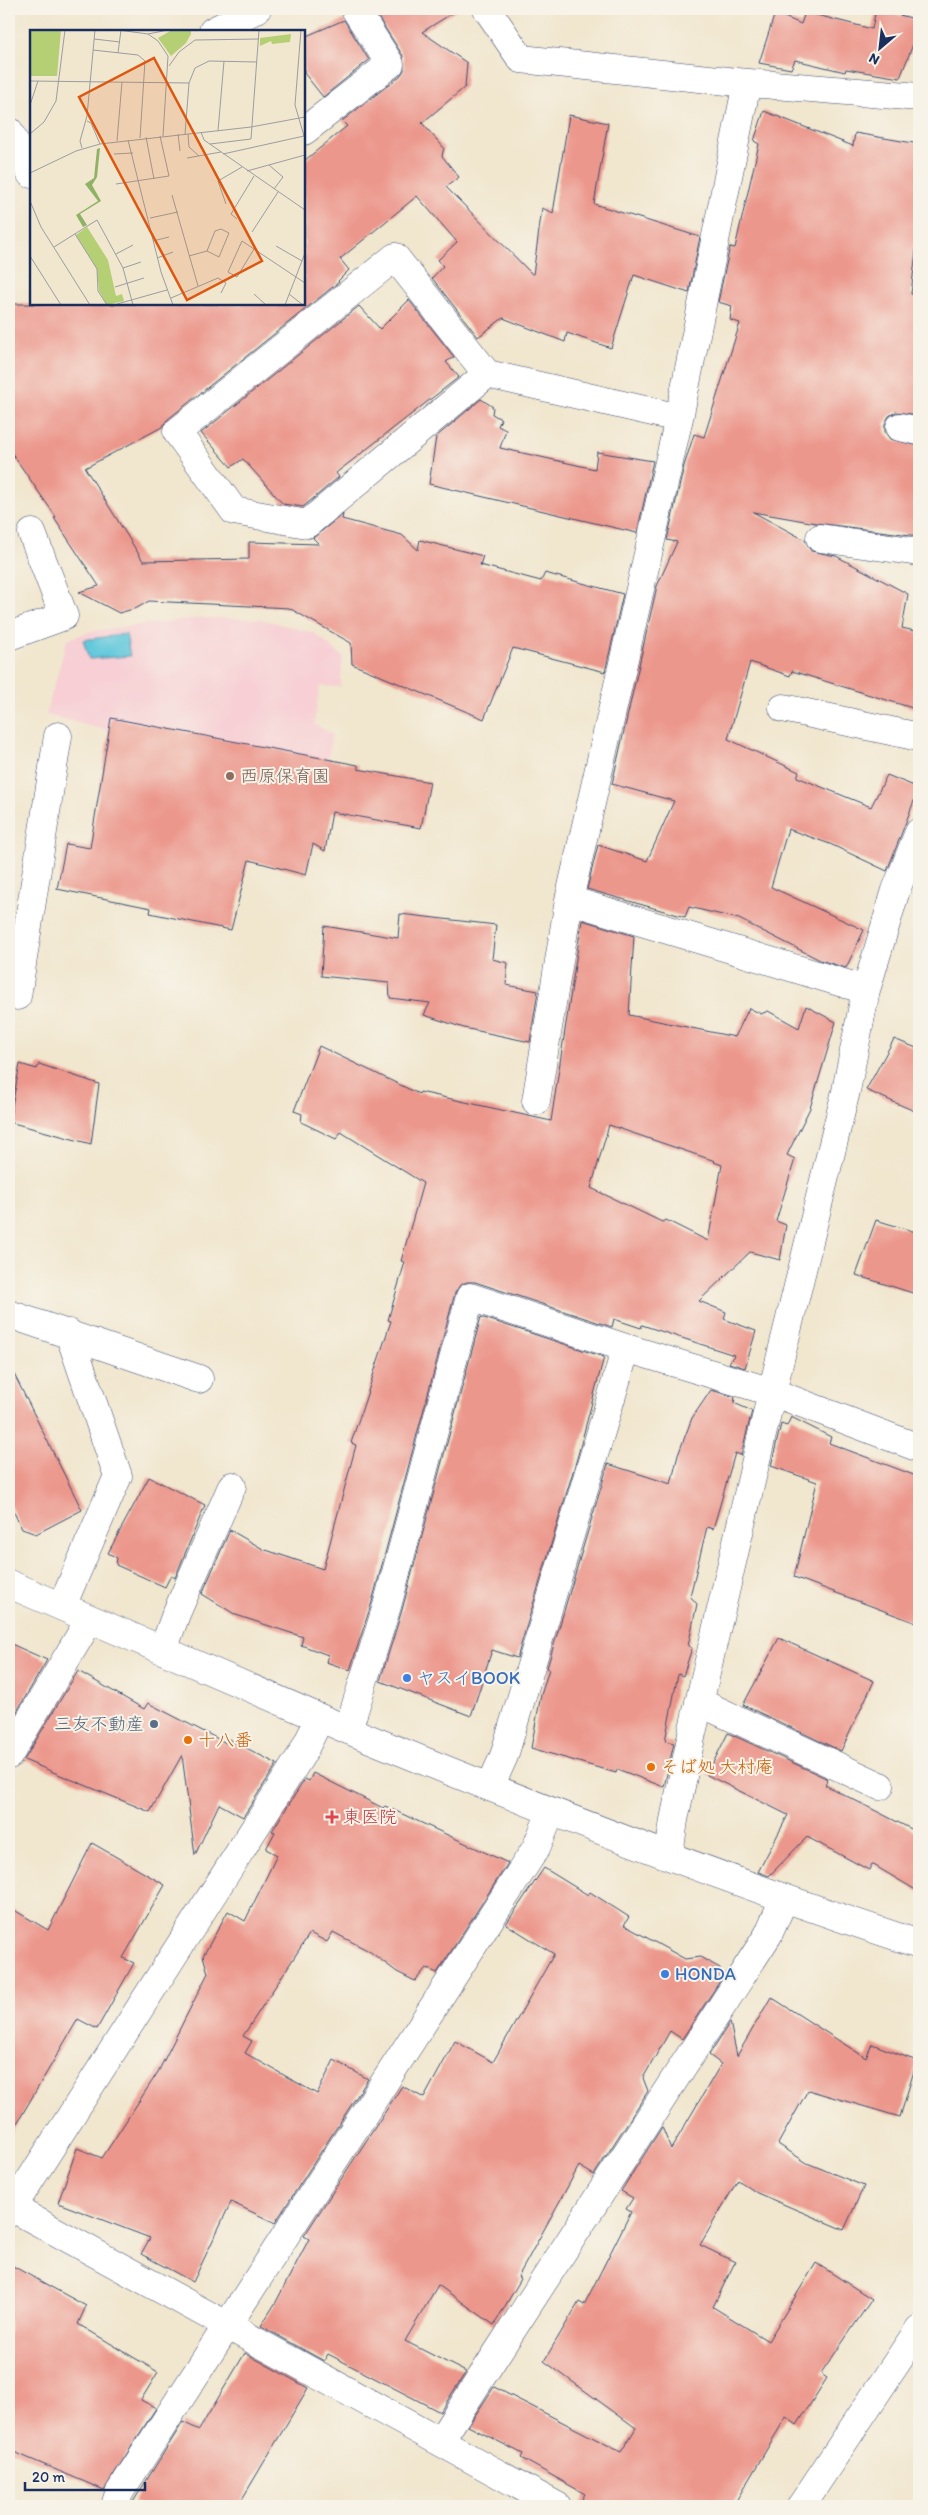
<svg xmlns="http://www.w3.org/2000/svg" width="928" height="2515" font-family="Itim,'Klee One',sans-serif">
<rect width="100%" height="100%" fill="#f7f3e8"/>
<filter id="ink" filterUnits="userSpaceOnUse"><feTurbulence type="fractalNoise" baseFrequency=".02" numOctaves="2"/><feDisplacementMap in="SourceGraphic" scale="10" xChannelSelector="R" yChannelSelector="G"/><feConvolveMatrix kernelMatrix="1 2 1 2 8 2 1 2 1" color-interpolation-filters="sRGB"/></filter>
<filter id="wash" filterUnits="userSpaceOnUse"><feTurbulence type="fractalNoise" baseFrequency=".0096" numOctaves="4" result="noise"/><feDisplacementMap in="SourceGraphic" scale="20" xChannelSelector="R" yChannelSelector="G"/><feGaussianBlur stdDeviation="1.12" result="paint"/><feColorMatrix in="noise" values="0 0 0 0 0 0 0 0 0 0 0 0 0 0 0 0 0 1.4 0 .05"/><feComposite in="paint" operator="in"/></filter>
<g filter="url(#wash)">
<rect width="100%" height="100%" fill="#f1e6ce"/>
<!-- built -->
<path fill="#f7cfd4" d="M198,618L261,619L314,633L343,657L340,687L320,686L314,724L332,734L328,760L111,718L109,731L46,715L67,640L91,631Z"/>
<!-- water -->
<path fill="#60c8dc" stroke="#3e7c9d" d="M126,634L130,656L89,659L83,640Z"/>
<g id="blocks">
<!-- building -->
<path fill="#ec978c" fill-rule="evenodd" d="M373,9H459L422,32L467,63L465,87L422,123L444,148L442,156L459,177L446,187L533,275L542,208L553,213L569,115L608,123L594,204L700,237L689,293L634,275L611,348L567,333L565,342L503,318L478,337L432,278L443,266L438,260L457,242L417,196L340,259L349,270L338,281L339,282L167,420L162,427L85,468L143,561L249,559V542L319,544L313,538L343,514L342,519L402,535L418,550L420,540L483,556L480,565L541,581L545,573L623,594L605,672L513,648L484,719L352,664L351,643L289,608L149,601L137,608L119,613L79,592L99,586L54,518L56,517L9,449V304H304V161L347,126L342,121L400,76L404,70L403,56Z
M876,9L919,20V29L900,78L846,69L845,72L795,60L791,69L759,63L775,13L801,24L805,12L872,29Z
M344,20L369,60L323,97L304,73V37Z
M764,111L853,146L855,133L919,144V225L911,294L919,296V415L896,412L889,416L885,424V432L890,439L919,446V536L816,523L753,512L805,540L811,551L836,556L908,594L902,628L919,632V710L792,671L790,676L750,662L728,739L799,772L797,777L871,807L887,775L919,788L887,871L830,844L788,829L771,887L864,930L846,968L820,960L739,919L689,907L685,917L587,889L598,845L647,861L674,801L612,784L657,586L677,542L667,540L684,466L694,434L704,437L740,323L730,320L732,306L718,302L730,247L735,248L759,144L754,141Z
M409,300L454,357L446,362L459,377L336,473L339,477L303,507L283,504L243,459L231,467L201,433L359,306L380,329Z
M481,399L493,407L492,414L501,419L498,426L506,430L500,448L595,469L597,452L653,461L637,533L429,484L436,437Z
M111,718L358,765V769L430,782L421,828L332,812L325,851L313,844L306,875L249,860L231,930L150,913L151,908L57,889L66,844L90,848Z
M400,914L496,925L492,959L508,963L506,985L538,991L530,1042L464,1028L424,1015L430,1003L390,998L389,983L321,976L324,926L398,938Z
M582,920L634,936L629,1015L735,1037L749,1008L761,1014L768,1011L799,1028L806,1006L836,1022L810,1108L787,1155L795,1159L776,1221L786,1225L780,1260L750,1252L699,1301L726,1312L724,1319L756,1331L745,1368L729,1363L734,1355L642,1325L641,1328L614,1319L612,1327L475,1282H467L460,1285L455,1293L372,1602L350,1670L326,1662L328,1655L301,1645L303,1637L236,1615L202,1594L230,1530L263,1549L323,1569L356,1445L351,1443L391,1321L388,1320L405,1262L401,1261L423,1183L341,1132L336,1139L301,1122L302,1114L294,1111L319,1046L419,1094L420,1092L551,1121ZM609,1125L715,1161L714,1162L722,1165L708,1241L666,1220L662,1222L591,1188Z
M894,1039L919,1049V1113L866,1090Z
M20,1064L37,1069L39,1064L99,1084L91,1144L9,1122Z
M876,1220L919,1233V1295L856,1275Z
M481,1317L604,1357L578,1455L517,1658L492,1650L471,1716L380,1681L402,1610Z
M9,1364L82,1510L36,1534L22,1529L9,1502Z
M711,1390L735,1397L734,1403L752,1411L741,1455L735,1453L713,1529L707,1527L690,1596L697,1604L688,1646L692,1648L683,1676L678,1674L665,1741L674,1743L664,1787L617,1769L616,1773L531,1748L541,1695L549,1669L547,1668L608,1464L671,1484L678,1455L692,1418Z
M791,1417L831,1437L829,1443L919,1477V1624L794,1577L817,1482L771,1466L781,1424L787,1426Z
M149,1477L205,1505L175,1578L171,1575L165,1587L116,1565L117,1558L108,1553Z
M779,1638L874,1681L841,1751L743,1705Z
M9,1643L47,1660L9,1725Z
M78,1671L144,1709L148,1703L226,1743L229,1739L277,1764L243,1817L219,1804L195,1855L182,1755L150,1812L24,1760Z
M728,1733L828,1779L825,1785L919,1833V1892L872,1864L869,1870L807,1837L769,1876L758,1872L788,1815L707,1775Z
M313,1773L383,1808L385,1806L508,1863L437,1973L426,1968L415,1981L397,1972L369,1951L333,1932L327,1942L310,1933L243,2036L252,2041L245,2053L317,2094L334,2060L368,2079L275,2223L231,2202L193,2282L141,2254L150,2238L58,2203L77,2148L102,2158L158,2072L208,1973L203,1956L228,1911L245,1921L277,1855L266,1849L275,1832L272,1831L305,1779L309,1781Z
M92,1843L165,1885L123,1958L134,1963L97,2029L78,2019L9,2137V1907L48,1930Z
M544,1868L588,1895L590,1892L629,1917L624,1925L685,1959L700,1957L720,1968L722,1978L682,2039L670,2031L643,2078L648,2091L594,2175L579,2166L518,2277L521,2279L494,2325L438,2285L405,2341L466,2372L440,2412L328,2354L324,2361L261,2326L276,2302L309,2239L304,2236L402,2086L424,2098L455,2041L493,2062L554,1954L506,1924Z
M771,1997L866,2058L872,2044L917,2061L900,2117L808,2090L778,2144L807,2163L864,2186L844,2230L757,2193L738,2180L700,2245L735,2262L713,2307L768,2341L816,2263L872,2299L821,2374L827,2378L797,2425L786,2417L733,2506H578L585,2494L521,2458L523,2454L468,2426L494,2387L621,2452L636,2428L544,2361L579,2302L584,2305L631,2212L626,2209L633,2198L621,2191L662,2127L671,2149L721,2064L709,2055L730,2022L737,2056Z
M9,2264L86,2306L78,2324L158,2372L141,2400L156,2408L104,2490L9,2450Z
M245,2353L308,2388L238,2506H143L133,2502L183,2422L199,2430Z"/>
</g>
</g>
<g filter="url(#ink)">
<use href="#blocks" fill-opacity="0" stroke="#3b4a6f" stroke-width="1"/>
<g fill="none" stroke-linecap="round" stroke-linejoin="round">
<defs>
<path id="street" d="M487,9L521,59L737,82L919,97
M213,31L257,9
M9,131L31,174
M304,131L390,64L355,9
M487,374L307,524L234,511L177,432L395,257L487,374L679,418
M900,427L919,431
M820,538L919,552
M9,636L64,616L32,533
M783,708L919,737
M569,900L866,990
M9,994L17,996L58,736
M536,1101L569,900L679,418L747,83
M9,1314L199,1379
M62,1606L118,1476L69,1333
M163,1650L176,1614L232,1486
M699,1702L880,1786
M348,1730L387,1606L470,1297L626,1348L772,1392L919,1448
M9,1755L90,1619
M490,1787L504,1756L626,1348
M669,1855L674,1820L692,1733L772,1392L846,1091L866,990L896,890L919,832
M9,2206L557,2506
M9,2213L302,1754L320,1718
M440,2441L768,1935L784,1899
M115,2506L119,2493L536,1848L551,1812"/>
<path id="secondary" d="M9,1584C122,1632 234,1682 348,1730C536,1807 726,1881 919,1944
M801,2506L919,2329"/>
</defs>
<!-- street casing -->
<use href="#street" stroke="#3b4a6f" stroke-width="29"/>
<!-- secondary casing -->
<use href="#secondary" stroke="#3b4a6f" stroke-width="29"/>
<!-- street -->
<use href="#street" stroke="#fff" stroke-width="28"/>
<!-- secondary -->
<use href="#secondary" stroke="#fff" stroke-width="28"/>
</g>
</g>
<!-- markers -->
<circle fill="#8d6e63" stroke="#f7f3e8" stroke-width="2" cx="230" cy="776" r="5"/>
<g fill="#3f7fe0" stroke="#f7f3e8" stroke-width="2">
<circle cx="407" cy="1678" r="5"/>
<circle cx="665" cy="1974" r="5"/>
</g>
<circle fill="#5c6f8a" stroke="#f7f3e8" stroke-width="2" cx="154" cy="1724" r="5"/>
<g fill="#e8710a" stroke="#f7f3e8" stroke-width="2">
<circle cx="188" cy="1740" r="5"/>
<circle cx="651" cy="1767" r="5"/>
</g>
<path fill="#e0444e" stroke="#f7f3e8" stroke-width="2" d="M329.5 1809.5h5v5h5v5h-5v5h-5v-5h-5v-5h5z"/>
<g text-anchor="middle" stroke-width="4" stroke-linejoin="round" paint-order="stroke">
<!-- education labels -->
<g font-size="18" fill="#785e54" stroke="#f7f3e8" text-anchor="start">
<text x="240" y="782">西原保育園</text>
</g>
<!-- shop labels -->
<g font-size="18" fill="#366cbe" stroke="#f7f3e8" text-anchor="start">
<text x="417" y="1684">ヤスイBOOK</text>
<text x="675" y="1980">HONDA</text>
</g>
<!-- service labels -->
<g font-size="18" fill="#4e5e75" stroke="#f7f3e8" text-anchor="end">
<text x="144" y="1730">三友不動産</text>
</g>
<!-- food labels -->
<g font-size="18" fill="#c56008" stroke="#f7f3e8" text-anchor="start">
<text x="198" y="1746">十八番</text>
<text x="661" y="1773">そば処 大村庵</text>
</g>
<!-- health labels -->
<g font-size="18" fill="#be3a42" stroke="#f7f3e8" text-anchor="start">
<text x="343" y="1823">東医院</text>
</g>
</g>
<!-- overview -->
<g transform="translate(30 30)">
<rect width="275" height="275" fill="#f1e6ce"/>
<path d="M0,0H31L27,46H0ZM142,0H161V4L156,13L141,26L128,8ZM261,4L260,12L242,14L241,11L230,16V8ZM57,197L78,230L86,266L92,264L94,271L77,275L69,261L67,239L46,205Z" fill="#b5cf75"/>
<path d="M70,118L67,147L62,155L71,171L50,184L57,195L53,197L46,185L68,171L55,154L64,148L67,119Z" fill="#90b266"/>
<path fill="none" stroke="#9b9da1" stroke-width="1" d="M88,0L118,4L138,0M118,4L128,11L138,26L133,106M64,9L90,12M63,20L108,25L115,31L110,108M88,23L91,0M139,36L149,22L165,10L229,9M0,51L159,53M0,75L8,51M57,91L61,93L70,114M188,101L194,31M171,102L174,110L275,180M0,104L14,92L26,71L35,0M148,104L150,121M155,104L159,53L165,38L179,31L227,32M158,104L159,117L169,126M116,107L124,149M98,110L131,242L143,275M87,111L92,52M180,114L221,109L229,0M52,118L50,111L57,86L65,0M84,124L103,123M193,124L274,106L265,75L271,0M157,128L191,122M239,135L253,147L244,159M217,141L275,125M0,143L46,121L70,114L221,97L275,87M86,154L139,146L130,106M142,165L168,256M0,171L11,197L60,275M196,174L188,151L212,137M120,188L148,182M207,189L201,184L224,146M222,202L248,162M45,204L67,239L68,261L77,275M123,211L139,207M246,216L272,231M24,217L67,190L93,238L103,275M224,219L207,247L198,242L212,211L275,253M86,224L103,215M0,226L31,275M159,226L177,221L189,227L199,203L191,199L185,201L177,221M127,228L143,222M93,238L111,232M85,257L114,248M224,264L236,275M259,264L273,275M141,268L188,248L196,253L191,263M87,274L137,260M255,275L275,223"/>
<path fill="#de5710" fill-opacity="0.15" stroke="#de5710" stroke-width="2.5" d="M124,28L232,231L157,270L49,67Z"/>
<rect width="275" height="275" fill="none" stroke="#1b2f5e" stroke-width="2.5"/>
</g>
<!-- margin -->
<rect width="928" height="2515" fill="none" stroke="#f7f3e8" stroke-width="30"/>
<!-- north arrow -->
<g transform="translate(880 48) rotate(208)" stroke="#f7f3e8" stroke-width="4" paint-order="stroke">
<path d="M0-4L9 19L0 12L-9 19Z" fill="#1b2f5e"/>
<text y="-8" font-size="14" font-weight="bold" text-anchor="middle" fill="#1b2f5e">N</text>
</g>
<!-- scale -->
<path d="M25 2482v8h120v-8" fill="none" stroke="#1b2f5e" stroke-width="2.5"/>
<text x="32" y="2482" font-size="15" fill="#1b2f5e" stroke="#f7f3e8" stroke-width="4" paint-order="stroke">20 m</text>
</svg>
